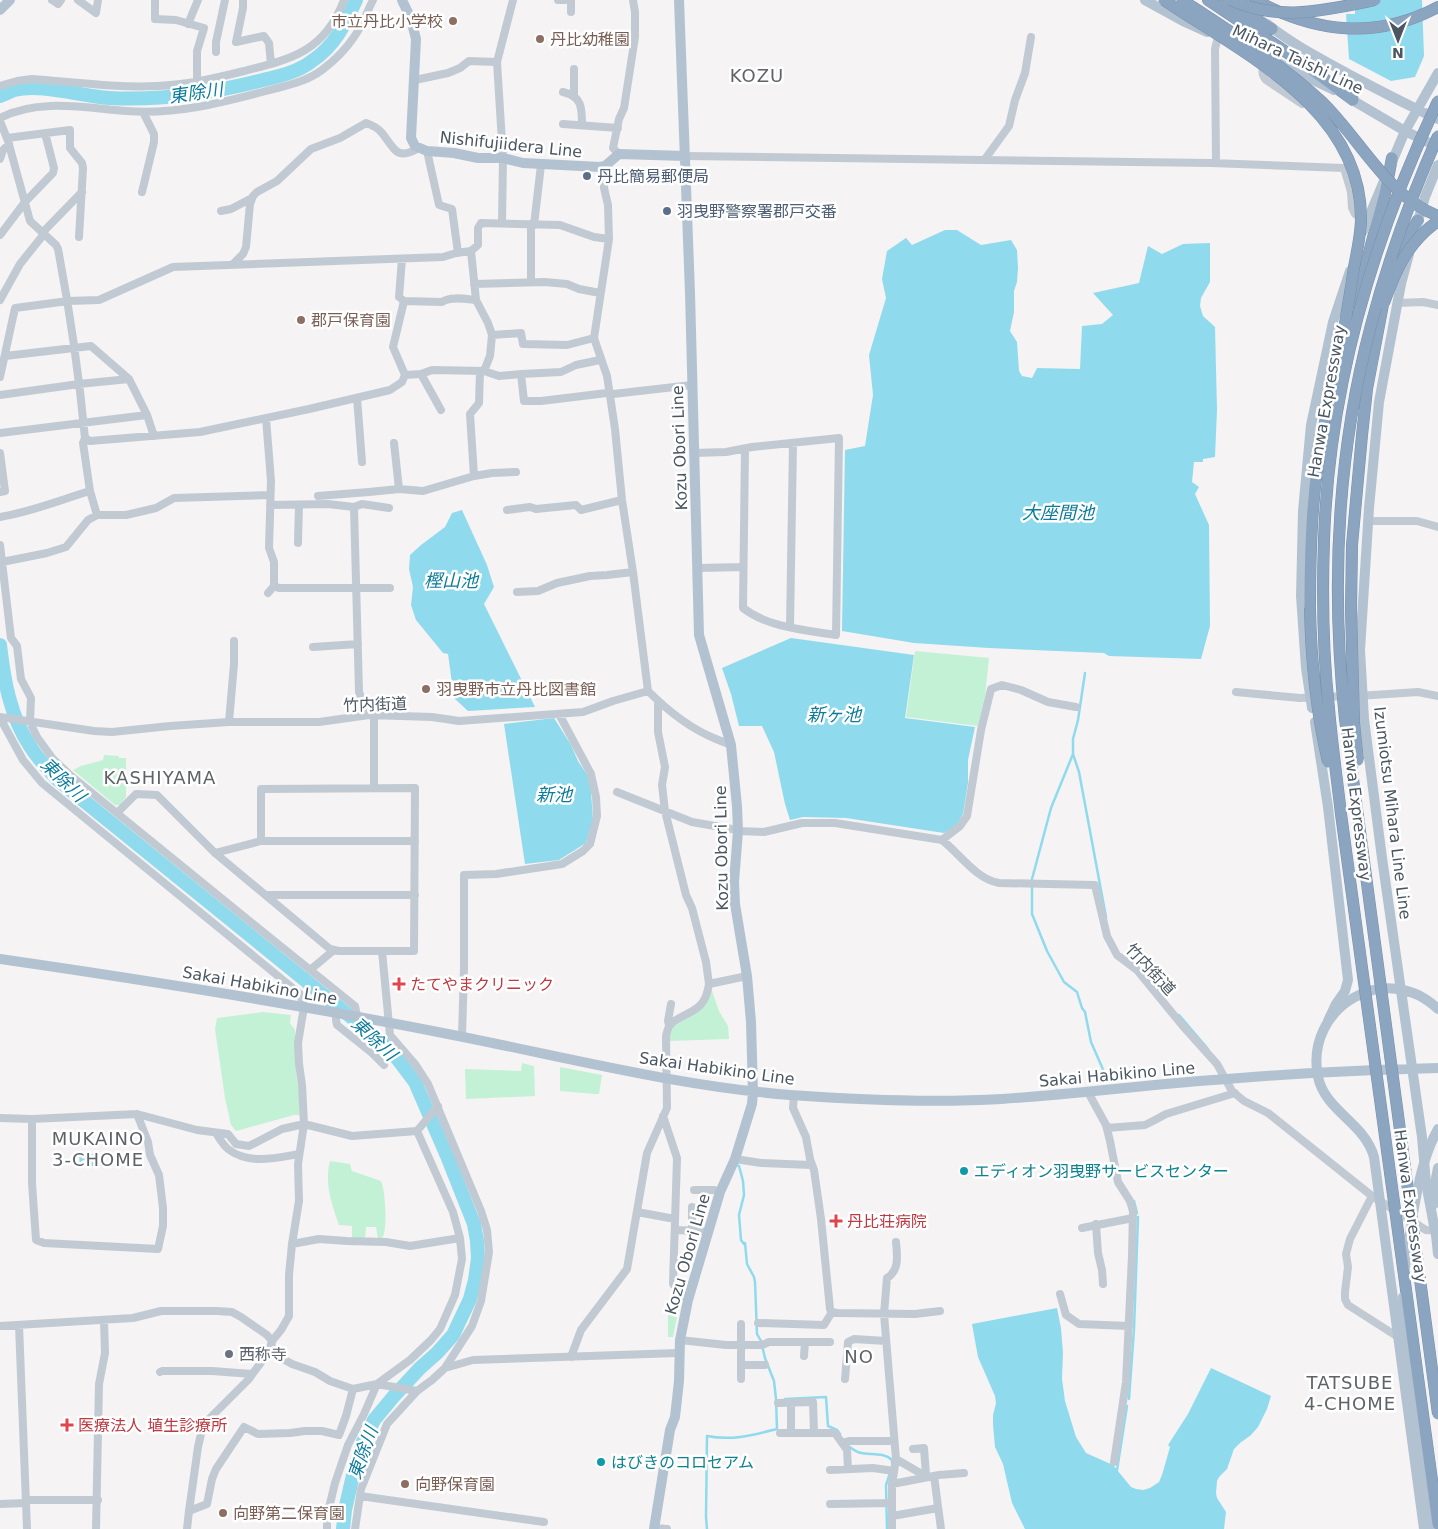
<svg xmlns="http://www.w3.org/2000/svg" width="1438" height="1529" font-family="'DejaVu Sans','Noto Sans JP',sans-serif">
<rect width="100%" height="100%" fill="#f5f3f3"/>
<!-- green -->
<path fill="#c3f1d5" d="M915,651L989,658L985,696L978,726L906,717Z
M104,755L119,756V758H126V797L120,805H115L73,770L81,766L103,760Z
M709,991H712L719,1011L728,1026L729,1039L668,1041L669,1031L673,1025L688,1016Z
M263,1012L291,1015L290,1023L295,1030L296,1073L302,1115H294L236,1131L231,1125L225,1098L215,1029L217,1018Z
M522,1063L534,1066L535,1096L466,1099L465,1069L521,1071Z
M560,1067L602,1075L599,1094H595L560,1091Z
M330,1161L350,1164L352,1171L381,1181C385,1189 387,1223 384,1233C384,1236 383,1237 380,1239H378L376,1227H366L365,1239L352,1238V1226L339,1225C332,1205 324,1183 330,1161Z
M681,1297L673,1337H668V1298Z"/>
<!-- water -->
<path fill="#90daee" d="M1355,0H1422L1424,56L1415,77L1391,81L1349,59L1346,14H1355Z
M945,230H957L981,245L1011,240L1017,250L1018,268L1017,282L1014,291V312L1010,331L1017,342L1019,371L1022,376L1032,378L1037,368L1080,369L1082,326L1102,324L1113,315L1093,293L1139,283L1148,246L1162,254L1183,244L1210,243V282L1201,298L1200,306L1203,316L1215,327L1217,410L1215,457L1203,459V462H1194L1192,482L1199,487L1195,494L1209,525L1210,626L1201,659L1109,656L1104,653L989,648L914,643L842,631L845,450L865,446L873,395L869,355L886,298L882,279L887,251L906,238L912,245Z
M462,510L487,565L494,587L484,604L535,707L468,711L454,698L448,654L443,653L416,620L411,605L413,587L409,569L410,555L421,545L445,527L452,513Z
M791,638L914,655L905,718L975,727L968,760V783L963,814L957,825L944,833L846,818L803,817L790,820L785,804L774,752L762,726H739L731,694L722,668Z
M554,718L571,745L578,761L590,779L593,819L586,843L559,860L525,864L504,724Z
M79,1154H104V1166H80Z
M1057,1308L1061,1328L1063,1353L1062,1379L1065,1401L1076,1437L1086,1453L1113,1465L1131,1487L1136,1489L1143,1490L1150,1488L1159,1482L1162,1475L1170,1447L1168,1445L1188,1414L1211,1368L1271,1396L1267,1409L1258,1427L1251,1435L1240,1443L1234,1449L1227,1469L1219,1477L1217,1481L1216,1493L1217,1498L1226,1512L1224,1529H1025L1012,1503L1003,1464L995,1447L993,1425V1415L996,1403L995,1396L978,1357L972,1324Z"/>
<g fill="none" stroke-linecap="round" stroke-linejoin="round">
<!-- stream -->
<path stroke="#90daee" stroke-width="2.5" d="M1085,673L1078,720L1073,739V754L1079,772L1106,917
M1032,879L1051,808L1073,754
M1032,887V914L1047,951L1064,982L1077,992L1082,1008L1085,1012L1091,1042L1105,1074L1106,1080
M1179,1015L1208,1049
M1134,1201L1137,1213
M785,1399L826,1397L828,1426L837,1430L840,1434
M1129,1399L1134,1329L1138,1217
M847,1445C851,1448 856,1452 861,1453C871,1455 884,1452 892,1460V1463
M1117,1470L1127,1406
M707,1529L706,1517L707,1436C732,1441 753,1435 777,1429L776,1399L774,1381L765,1358L761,1341L757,1334L755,1282L754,1277L747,1264L745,1243L744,1244L741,1240L739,1215L744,1195L743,1181L739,1166L737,1165
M887,1529L886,1485L890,1473"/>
<!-- river -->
<path stroke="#90daee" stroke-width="14" d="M0,96C5,94 9,92 14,90C41,83 80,96 109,98C161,101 213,93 263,80C280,76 298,72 312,61C335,46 345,24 356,0
M0,645C4,680 10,716 30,746C37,758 48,769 57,779L326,997L375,1036L396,1057L415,1082L447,1156L474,1224L477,1241L478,1258L475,1280L470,1299L453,1335L437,1353L420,1368L394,1396L374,1420L363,1442L353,1475L345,1510L343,1529"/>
<defs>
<path id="highway" d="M1208,0L1310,68L1353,100
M1225,0L1272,29
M1255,0C1316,33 1376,40 1438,7
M1392,272L1403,245L1418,220
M1356,304L1371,245L1385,194L1392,158
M1310,608C1310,547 1312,486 1324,427C1328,406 1335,384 1341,363
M1351,609L1352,545L1362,435L1367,389L1385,294"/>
</defs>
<!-- highway casing -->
<use href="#highway" stroke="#7690ad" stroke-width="12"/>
<!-- minor -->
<path stroke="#c1cad2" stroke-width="8" d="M52,0L58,4L61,0
M78,0L96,13L98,0
M155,0V19L176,20L204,28L197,51V81
M243,0V8L236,42L264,36L269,43L271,64
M558,0H565
M571,0V12
M188,24L198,0
M216,52V42L225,0
M1265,63C1262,70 1261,74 1266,80L1302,104
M415,80L448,73L460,68L469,61L497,62
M0,86L17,81L32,79C73,82 116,88 157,86C187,85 216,78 244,71C292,59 325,51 344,0
M563,92C582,96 582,108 582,125
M574,95V69
M0,118C38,98 86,108 127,111C174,115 221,103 266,91C285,86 306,82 322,70C334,61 346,49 354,37C362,26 367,12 373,0
M0,121L8,141L30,221L56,245L58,249C70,312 79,375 85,438L83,443L90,491L97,515
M563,124L618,128
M7,138L70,130V148L82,163L83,168L79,237
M427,151L439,205L452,209L458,253
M619,154L613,148L619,119L624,108L635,37V12L633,0
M685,156L1211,163L1344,168L1351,192L1352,208L1355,214L1362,219
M0,159L3,150L9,144
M985,159L1009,126L1015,100L1025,73L1031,37
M1216,163L1215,49L1218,37
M605,166L604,188L608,205L609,239
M142,192L154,142V134L143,112
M221,211L231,209L252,198
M502,223L503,158L497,62L513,0
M534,225L541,165
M42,233L82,192
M0,235L25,202L53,173L54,168L45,133
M471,251L476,300L488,323L492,335L490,356L484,371
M402,259L399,297L404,301L442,302C450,296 466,299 476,300
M233,264L243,254L246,247L250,204L253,196L257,192L277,181L311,149L340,138L366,123C372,125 378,128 382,133C395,149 396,161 419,148
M531,282V224
M474,284L545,282L567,284L579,289L600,293
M0,300L20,264L44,234
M404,301L393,347L405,375
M1398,303L1423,302L1438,305
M492,335L521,333L523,344L567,345L594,338
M5,356L91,346L129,379L147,415L154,436
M421,374L441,410
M521,374L561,372L576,365L600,360
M0,377L15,308L68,301L99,300L173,267L443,257L456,253L471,251L478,245V228L481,223L560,225L594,237L609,239L594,338L607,376L615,429L622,500L633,572L648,691
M0,395L79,384L129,379
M357,398L362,462
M266,418L271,481L269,548L274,562V586L268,593
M0,433L147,415
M85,438L90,441L200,432L309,409L390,390L402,382L405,375L421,374L432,370L484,371L499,376L521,374L524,401H541L607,393L613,394L692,385
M394,443L399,489
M0,453L5,491L0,492
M694,453L726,452L752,447L839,438L836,635C805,630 769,628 743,608L745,449
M474,476L492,473L516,472
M318,496L369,492L399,489L423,491L474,476L470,414L479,403L480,371
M270,505L328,504L354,507L362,504L389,508
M354,507L359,692L369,715
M507,510L530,507L536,509L576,505L581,510L622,500
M0,517C31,512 60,500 90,491
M1368,521H1417L1438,527
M298,543L299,505
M0,545L11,638L17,646L21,679L31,698L30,722L33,729L37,737L53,759L70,775L252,923L355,1006L357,1016
M2,562L47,553L66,547L88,520L97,515H126L156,508L174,498L270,495
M698,568L743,567
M274,586L279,588H390
M517,592L538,591L557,583L590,576L607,575L633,572
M790,627L793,443
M313,647L358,644
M648,691C667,710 691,729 716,739C721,741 726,743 731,745
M1236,692L1300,698L1347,696
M1358,696L1418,692L1438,696
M658,701V732L665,767L662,785L665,811L686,895L692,908L706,962L709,984L747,976
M0,717L94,731L112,732L170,726L229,722H319L369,715L432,717L459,721L583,712L613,701L648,691
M0,718L23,760L42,783L300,994L304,1007L298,1043L299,1064L302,1085L304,1124L298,1164L299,1201L292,1244L289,1275V1316L281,1330L272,1341L269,1351L265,1357L248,1380L203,1425L198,1447L189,1511L187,1529
M229,722L234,664V641
M374,788V716
M617,792L692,822L732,829L738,831L764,832L802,823H835L942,840C960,854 976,879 999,883L1095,885L1107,936L1117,955L1137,970L1182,1025L1217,1064L1232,1091L1244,1101L1268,1113L1372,1196L1421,1227L1426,1230L1438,1231
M117,813L136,794L157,795L215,853L330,949L339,951H414L415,788L261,789V841
M942,840L960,826L967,816L981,730L991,689L1002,685L1021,690L1048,702L1076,707
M215,853L261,841H415
M266,895H415
M382,951L390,1035L415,1064L428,1084L481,1211L487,1230L489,1252L481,1301L472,1326L445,1368
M310,970L334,950
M336,1013V1020L337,1025L372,1053L384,1065
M669,1025L668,1021L671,1004
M462,1037L464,967V875L496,874L562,864L583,851L590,844L597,816L596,797L591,774L559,714
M1088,1092L1106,1125L1110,1141L1118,1182L1130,1201L1133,1211L1132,1256L1126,1382L1114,1462
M794,1095L793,1108L806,1137L810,1159L814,1170L821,1219L830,1309L832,1312L837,1313L915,1314L940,1311
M663,1116L677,1158L673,1284L688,1300
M0,1118L32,1119L137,1114L197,1130L228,1134L236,1144L249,1146L282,1129L304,1124L352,1136L417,1131L438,1106
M32,1119V1183L36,1240L44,1243L158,1249L163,1226V1208L159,1175L150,1155L148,1142L137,1114
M1107,1128L1145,1125L1153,1121L1166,1114L1235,1093
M216,1133C219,1138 223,1145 228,1149C248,1165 276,1158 299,1154
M735,1159L761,1163L811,1165
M694,1190H714L720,1192
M1372,1196L1350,1239L1346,1254L1348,1267L1345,1292V1299L1348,1305L1398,1337
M637,1212L675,1219
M1096,1224L1098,1253L1102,1270L1103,1284
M1082,1228L1133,1218
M675,1230L702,1231L708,1234
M692,1231V1207
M292,1244L319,1239L347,1241L386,1242L410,1246L460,1238
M1060,1294L1066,1315L1079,1324L1129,1326
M758,1323L824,1325L832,1312
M19,1325L27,1529
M0,1326L133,1318L161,1311H217L232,1312L241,1317L267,1335L272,1341L271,1352L292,1364L315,1372L330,1381L353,1389L377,1384L417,1391
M680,1340L726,1345H762L769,1342H830
M804,1356L805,1342
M571,1357L581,1330L627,1269L647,1153L667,1108L666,1036C667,1032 668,1027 670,1025C673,1021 679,1018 683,1016C700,1008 706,1003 709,984
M741,1365H765
M160,1372L162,1371H212L252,1374
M741,1379V1324
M845,1379L848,1342L854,1339L886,1341
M778,1403L813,1402L814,1433
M791,1403V1433
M780,1433H835L847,1450L848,1469
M842,1443L849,1441H894
M913,1449L924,1448L926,1475
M896,1459L927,1477
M830,1470L873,1468L894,1471
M934,1476L941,1529
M892,1484L939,1475L964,1473
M360,1496L544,1522
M26,1500H98
M0,1504L26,1503
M830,1504L892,1503
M189,1511L207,1504L212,1479L216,1469L244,1427L258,1434L290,1433L305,1431H322L339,1435L346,1416L353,1389
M892,1516L938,1508
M654,1528L667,1529
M96,1529L99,1384L105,1353L104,1320
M327,1529V1516L335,1483L348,1445L364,1414L377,1384L410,1360L431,1340L440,1329L455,1295L462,1259L460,1238L453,1212L417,1131
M355,1529L361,1489L387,1424L417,1391L432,1380L445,1368L473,1360L678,1353
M892,1529V1484L896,1459L884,1314L887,1278C900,1270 897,1255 896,1242"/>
<!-- major -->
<path stroke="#b3c2d1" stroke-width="10" d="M402,0L411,19L416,39L411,138L415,146L427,151L454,153L478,158H503L523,163L600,167L605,166L619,154L685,156
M1145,0L1185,22L1207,32
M0,10L10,0
M1267,24C1293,45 1323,60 1352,76C1381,91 1409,106 1438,119
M1280,64L1334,90
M1347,97L1405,131L1438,147
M1416,228L1425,197L1438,165
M1363,231L1405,131L1438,73
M1409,254L1401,284L1379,402L1369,508L1360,650L1364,719L1382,858L1422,1137L1426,1183L1435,1231
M1312,708L1306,668L1301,596L1303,511L1311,425L1333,322L1350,271
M1315,722L1328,807L1348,980L1345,991L1336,1004L1328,1021
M0,959C152,981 303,1005 453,1035C565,1057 677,1086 790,1095C860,1100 931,1103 1002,1099C1077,1094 1152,1084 1227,1079C1297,1073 1368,1070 1438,1068
M1434,1204L1435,1183L1438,1168
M1435,1226L1438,1254
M654,1529L670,1430L675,1417L679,1381L680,1340L688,1300L720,1192L735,1159L752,1104L753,1092L751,1022L747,976L735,904L734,882L738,831L737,806L731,745L699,635L690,293L679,0
M1424,1529L1374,1157C1365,1123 1325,1111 1318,1077C1304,1007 1386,959 1438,1009"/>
<!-- highway -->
<use href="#highway" stroke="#8ba5c1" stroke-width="11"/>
<defs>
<path id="highway-bridge" d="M1164,0C1242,53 1361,108 1361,218C1361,234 1357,251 1354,267C1349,302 1342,337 1338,372
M1182,0C1231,32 1280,63 1323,103C1360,139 1388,197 1438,216
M1231,0C1278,22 1327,10 1375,0
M1438,101C1373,238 1329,387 1324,540C1322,596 1323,653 1329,709C1332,744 1337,779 1341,814L1438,1524
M1438,136C1411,197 1388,260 1371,325C1337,453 1331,588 1345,719L1438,1414
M1384,303C1396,269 1408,242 1438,221
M1310,608C1311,660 1316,711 1328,762
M1351,609L1354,723L1358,760"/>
</defs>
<!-- highway-bridge casing -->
<use href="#highway-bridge" stroke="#7690ad" stroke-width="12" stroke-linecap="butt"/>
<!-- major-bridge -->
<path stroke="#b3c2d1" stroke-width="10" d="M1413,1213C1418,1185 1424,1154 1438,1129
M1405,1267L1411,1227
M1403,1297L1404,1332L1431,1529"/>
<!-- highway-bridge -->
<use href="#highway-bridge" stroke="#8ba5c1" stroke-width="11"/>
</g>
<!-- markers -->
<g fill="#8d6e63" stroke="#fff" stroke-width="2">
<circle cx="453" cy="21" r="5"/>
<circle cx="540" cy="39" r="5"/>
<circle cx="301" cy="320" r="5"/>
<circle cx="426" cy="689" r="5"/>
<circle cx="405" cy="1484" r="5"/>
<circle cx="223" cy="1513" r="5"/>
</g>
<g fill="#5c6f8a" stroke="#fff" stroke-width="2">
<circle cx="587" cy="176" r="5"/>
<circle cx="667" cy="211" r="5"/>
</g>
<g fill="#e0444e" stroke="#fff" stroke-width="2">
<path d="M396.5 976.5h5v5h5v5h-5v5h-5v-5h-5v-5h5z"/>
<path d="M833.5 1213.5h5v5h5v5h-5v5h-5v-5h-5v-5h5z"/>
<path d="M64.5 1417.5h5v5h5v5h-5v5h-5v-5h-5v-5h5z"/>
</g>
<g fill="#0f9aa8" stroke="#fff" stroke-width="2">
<circle cx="964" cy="1171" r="5"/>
<circle cx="601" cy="1462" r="5"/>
</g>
<circle fill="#6b7280" stroke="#fff" stroke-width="2" cx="229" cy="1354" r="5"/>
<g text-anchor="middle" stroke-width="5" stroke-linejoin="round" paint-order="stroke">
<!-- education labels -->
<g font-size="16" fill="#785e54" stroke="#fff" text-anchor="start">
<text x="443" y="27" text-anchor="end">市立丹比小学校</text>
<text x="550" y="45">丹比幼稚園</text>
<text x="311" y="326">郡戸保育園</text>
<text x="436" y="695">羽曳野市立丹比図書館</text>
<text x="415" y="1490">向野保育園</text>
<text x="233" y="1519">向野第二保育園</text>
</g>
<!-- street labels -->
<g font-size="16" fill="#4a5661" stroke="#fff">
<text transform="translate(1298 59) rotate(25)" y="6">Mihara Taishi Line</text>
<text transform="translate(511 144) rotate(6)" y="6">Nishifujiidera Line</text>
<text transform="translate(1326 401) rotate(-80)" y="6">Hanwa Expressway</text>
<text transform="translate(679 448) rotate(-92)" y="6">Kozu Obori Line</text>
<text transform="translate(375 704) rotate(-2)" y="6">竹内街道</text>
<text transform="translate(1357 804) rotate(83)" y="6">Hanwa Expressway</text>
<text transform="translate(1393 813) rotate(83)" y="6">Izumiotsu Mihara Line Line</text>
<text transform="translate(721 848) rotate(-91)" y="6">Kozu Obori Line</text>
<text transform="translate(1151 969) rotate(47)" y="6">竹内街道</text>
<text transform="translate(260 985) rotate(10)" y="6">Sakai Habikino Line</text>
<text transform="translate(717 1068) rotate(8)" y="6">Sakai Habikino Line</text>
<text transform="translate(1117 1074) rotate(-5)" y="6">Sakai Habikino Line</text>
<text transform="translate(1411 1206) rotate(82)" y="6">Hanwa Expressway</text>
<text transform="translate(687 1254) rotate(-74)" y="6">Kozu Obori Line</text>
</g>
<!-- service labels -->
<g font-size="16" fill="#4e5e75" stroke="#fff" text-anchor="start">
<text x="597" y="182">丹比簡易郵便局</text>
<text x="677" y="217">羽曳野警察署郡戸交番</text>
</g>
<!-- health labels -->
<g font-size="16" fill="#be3a42" stroke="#fff" text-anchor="start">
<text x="410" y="990">たてやまクリニック</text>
<text x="847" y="1227">丹比荘病院</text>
<text x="78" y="1431">医療法人 埴生診療所</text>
</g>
<!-- culture labels -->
<g font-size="16" fill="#0d838f" stroke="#fff" text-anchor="start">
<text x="974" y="1177">エディオン羽曳野サービスセンター</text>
<text x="611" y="1468">はびきのコロセアム</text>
</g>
<!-- worship labels -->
<g font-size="16" fill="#5b616d" stroke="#fff" text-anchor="start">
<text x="239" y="1360">西称寺</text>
</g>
<!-- neighbourhood labels -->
<g font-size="18" letter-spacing="1" fill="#5f6368" stroke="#fff">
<text x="757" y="82">KOZU</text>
<text x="160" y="784">KASHIYAMA</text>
<text x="98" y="1145">MUKAINO<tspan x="98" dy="21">3-CHOME</tspan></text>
<text x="859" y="1363">NO</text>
<text x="1350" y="1389">TATSUBE<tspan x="1350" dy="21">4-CHOME</tspan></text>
</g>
<!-- water labels -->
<g font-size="18" font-style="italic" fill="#0c7c9b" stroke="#fff">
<text transform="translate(196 93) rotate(-8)" y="6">東除川</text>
<text x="1058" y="519">大座間池</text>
<text x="451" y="587">樫山池</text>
<text x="834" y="721">新ヶ池</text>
<text transform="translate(63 780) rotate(44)" y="6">東除川</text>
<text x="554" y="801">新池</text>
<text transform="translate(374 1039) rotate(43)" y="6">東除川</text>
<text transform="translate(363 1453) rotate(-70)" y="6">東除川</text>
</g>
</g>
<!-- north arrow -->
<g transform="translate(1398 40) rotate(180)" stroke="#ffffff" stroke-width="4" paint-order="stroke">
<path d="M0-4L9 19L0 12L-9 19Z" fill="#4a5661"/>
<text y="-8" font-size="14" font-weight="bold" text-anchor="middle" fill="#4a5661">N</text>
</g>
</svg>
